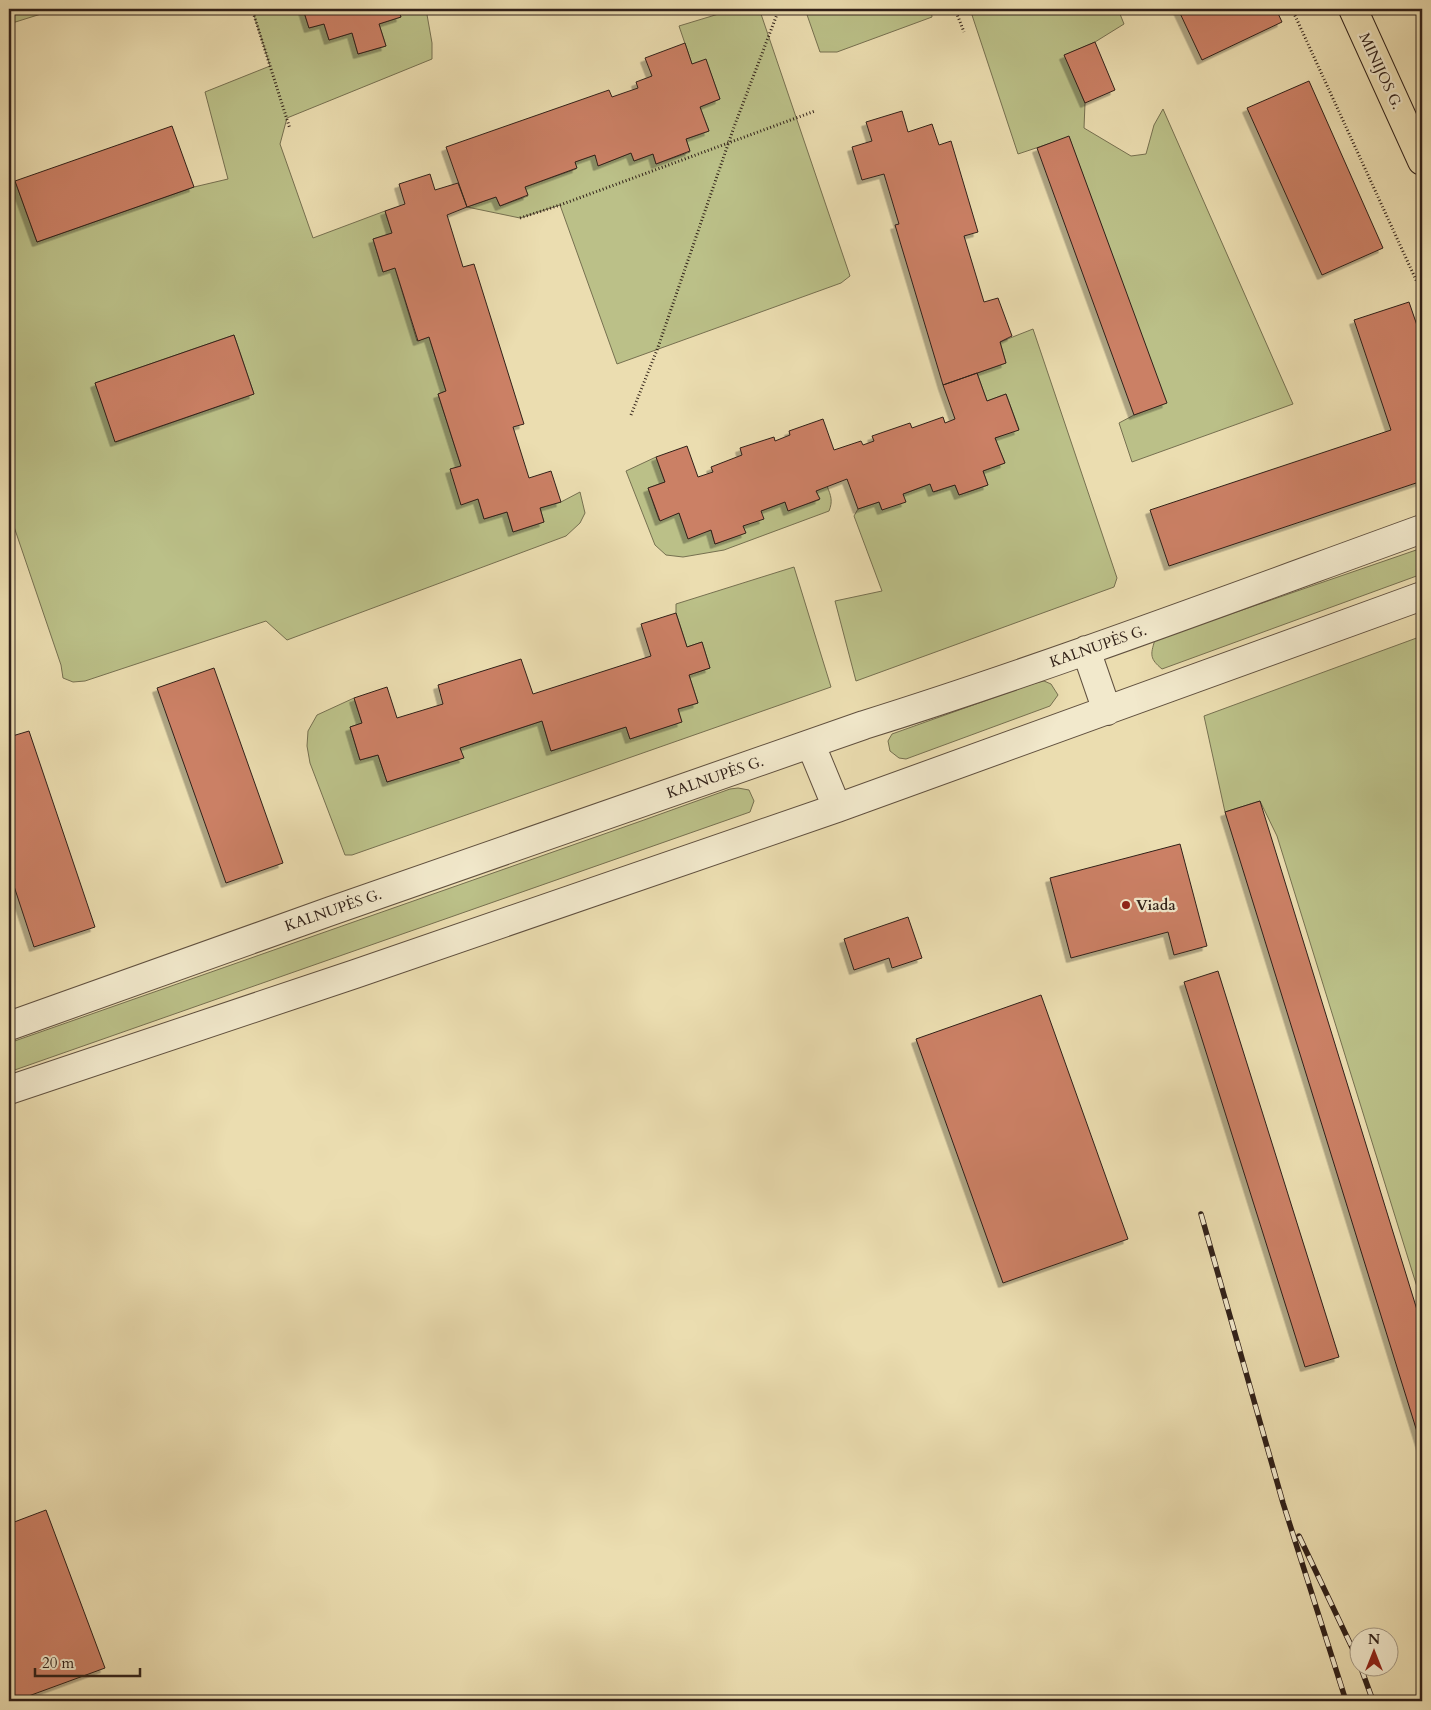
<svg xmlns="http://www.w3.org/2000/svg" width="1431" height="1710" font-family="Cardo,serif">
<defs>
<filter id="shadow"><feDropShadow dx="-4.5" dy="4.5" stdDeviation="0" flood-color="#0004"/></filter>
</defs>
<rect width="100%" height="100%" fill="#ebddb0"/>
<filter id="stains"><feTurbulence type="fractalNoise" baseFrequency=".004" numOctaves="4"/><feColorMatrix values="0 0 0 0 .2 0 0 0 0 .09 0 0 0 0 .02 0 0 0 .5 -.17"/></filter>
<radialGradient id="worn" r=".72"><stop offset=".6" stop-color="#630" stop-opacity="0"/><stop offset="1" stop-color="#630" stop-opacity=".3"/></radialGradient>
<!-- green -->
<path fill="#bbc088" stroke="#767050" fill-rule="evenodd" d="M9,9H57L9,24Z
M252,9H303L309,28L324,24L329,40L352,33L358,54L386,46L379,24L401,17L398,9H426L432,43V59L287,118L280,144L313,238L385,211L392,233L373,239L383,272L395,268L417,341L429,337L446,391L438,394L461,466L451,469L461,504L478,499L484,519L507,512L513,532L544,522L540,508L561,502L580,492L585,513L580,523L566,536L287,640L266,621L85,681L73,682L63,678L61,665L9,512V183L15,181L37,242L194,187L228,179L205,92L270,66ZM234,335L254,394L116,442L95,383Z
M735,9H757L761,14L850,276L841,283L617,364L560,205L520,218L467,207L496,197L500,206L528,196L525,187L576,169L575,162L595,155L600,165L631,153L634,161L653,154L656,164L690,152L686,139L709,131L700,107L720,99L706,60L692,64L679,26Z
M805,9H931L932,17L837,52H820Z
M970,9H1118L1124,24L1095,42L1065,55L1085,103L1084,128L1131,156L1146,154L1154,125L1163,109L1293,404L1132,462L1119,423L1134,415L1166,403L1069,137L1018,154Z
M1033,329L1117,578L1114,587L856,681L835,601L882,591L854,516L858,509L879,502L882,510L903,494L930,484L934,492L955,485L959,495L988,485L983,471L1005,463L995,438L1019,429L1006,394L987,401L977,373L1006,363L1000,342Z
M656,457L665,482L648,488L659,520L679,513L688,538L711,530L715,544L745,533L743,526L761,511L785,502L788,510L819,500L816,491L827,486C831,496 833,501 829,511L724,550L683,557L666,555L655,545L626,471Z
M1422,548V574L1162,669C1150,659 1150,655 1155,640Z
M794,567L831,687L352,855H345L310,763L307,746L308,731L317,715L354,698L362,723L350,727L360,760L378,755L387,782L463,758L460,748L542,721L551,751L626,727L630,739L681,722L678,709L698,703L689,675L710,668L702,642L687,647L676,613V604Z
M1422,636V1303L1277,836L1260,801L1225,812L1204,716Z
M1044,681L1051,684L1058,695L1050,706L906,759L899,758L890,751L888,741L892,734L1032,684Z
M738,788L749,790L754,801L750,812L9,1072V1043L644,820L730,789Z"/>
<!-- building -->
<path fill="#cb8065" stroke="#312119" filter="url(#shadow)" d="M303,9H398L401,17L379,24L386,46L358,54L352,33L329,40L324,24L309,28Z
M1178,9H1276L1282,22L1202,60Z
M1095,42L1115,90L1085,103L1064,55Z
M685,43L692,64L706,59L720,99L700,107L709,131L686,139L690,151L656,164L653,154L634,161L631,153L598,166L595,155L575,162L577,168L525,187L528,195L500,206L496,197L467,207L446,147L609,90L612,97L638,88L636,82L652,76L645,58Z
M1309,81L1383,248L1322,275L1247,108Z
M902,111L908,132L932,124L939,145L951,141L978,232L964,236L984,302L998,298L1012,336L1000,342L1006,363L943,385L895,225L899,224L884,174L862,180L852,147L872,141L866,122Z
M172,126L194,187L37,242L15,181Z
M1069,136L1167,403L1134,415L1037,148Z
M430,174L435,190L458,183L467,207L447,215L463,267L474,264L524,424L513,427L529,478L551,471L561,502L540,508L544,522L513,532L507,512L484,519L478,499L461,505L450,469L461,466L438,394L446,391L429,337L418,341L395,268L383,272L373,239L392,233L385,211L405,204L399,184Z
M1409,302L1422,340V481L1169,566L1150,510L1391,430L1354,320Z
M234,335L254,394L115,442L95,383Z
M977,373L987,401L1006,394L1019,430L995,438L1005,463L983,471L988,485L959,495L955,485L933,492L930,484L903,494L906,502L882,510L879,502L858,509L847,479L816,491L820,499L788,511L785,502L761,511L764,519L743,526L746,533L715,544L711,530L688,539L679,513L660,521L648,488L665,482L656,457L687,446L698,477L713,472L711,467L742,455L740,448L774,437L775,441L790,435L789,431L823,419L834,450L861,441L863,445L874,441L872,436L910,423L912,428L943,417L945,423L955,419L943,385Z
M676,613L687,647L702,642L710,668L689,675L698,703L678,709L682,722L630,739L626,727L551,751L542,721L460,748L464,758L387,782L378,755L360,760L350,727L362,723L354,698L387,687L397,718L443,704L438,685L521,659L533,694L651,656L641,624Z
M214,668L283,863L226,883L157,688Z
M29,731L95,927L34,947L9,871V737Z
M1260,801L1422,1326V1448L1225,812Z
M1180,844L1207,946L1174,955L1168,932L1071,958L1050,878Z
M908,917L922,958L892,968L889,958L854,970L844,939Z
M1218,971L1339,1357L1305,1367L1184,982Z
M1041,995L1128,1239L1003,1283L916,1039Z
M46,1510L105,1668L15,1701H9V1524Z"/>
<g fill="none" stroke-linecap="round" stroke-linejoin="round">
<defs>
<path id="minor" d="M1086,650L1107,711
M811,745L837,808
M9,1026L331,911L864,725C1052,666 1237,596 1422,529
M9,1090L355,974L837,808L1422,596"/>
<path id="primary" d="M1353,9L1422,161"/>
</defs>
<!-- minor casing -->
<use href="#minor" stroke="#60503f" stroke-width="30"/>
<!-- primary casing -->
<use href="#primary" stroke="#312119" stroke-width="30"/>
<!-- path -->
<path stroke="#312119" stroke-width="3" stroke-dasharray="1 2.5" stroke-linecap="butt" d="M252,9L290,129
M955,9L964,32
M1292,9L1422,293
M520,218L560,205L815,111
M631,415L657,350L734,127L779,9"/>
<!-- minor -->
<use href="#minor" stroke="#f2e9cc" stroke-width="28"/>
<!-- primary -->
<use href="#primary" stroke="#ebddb0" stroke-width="28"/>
<defs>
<path id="rail" d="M1201,1214L1283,1503L1346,1701
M1299,1536L1358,1660
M1361,1668L1373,1701"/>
</defs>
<!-- rail casing -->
<use href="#rail" stroke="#312119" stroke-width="5.5"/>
<!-- rail -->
<use href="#rail" stroke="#f2e9cc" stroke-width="4" stroke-dasharray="11" stroke-linecap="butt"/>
</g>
<!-- markers -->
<circle fill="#8f2418" stroke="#f2e9cc" stroke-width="2" cx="1126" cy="905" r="5"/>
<g text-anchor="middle" stroke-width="4.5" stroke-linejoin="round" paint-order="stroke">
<!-- street labels -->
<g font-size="15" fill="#312119" stroke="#f2e9cc">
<text transform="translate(1381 71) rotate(65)" y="5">MINIJOS G.</text>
<text transform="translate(1098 646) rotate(-19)" y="5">KALNUPĖS G.</text>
<text transform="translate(715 777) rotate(-19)" y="5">KALNUPĖS G.</text>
<text transform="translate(333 910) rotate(-19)" y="5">KALNUPĖS G.</text>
</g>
<!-- poi labels -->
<g font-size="15" font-weight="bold" fill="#312119" stroke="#f2e9cc" text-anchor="start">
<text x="1136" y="910">Viada</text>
</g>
</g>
<!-- margin -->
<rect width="1431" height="1710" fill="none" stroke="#ebddb0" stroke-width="30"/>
<rect x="10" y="10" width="1411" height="1690" fill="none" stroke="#312119" stroke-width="2.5"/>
<rect x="15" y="15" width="1401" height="1680" fill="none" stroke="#312119"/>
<!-- north arrow -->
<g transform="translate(1374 1652)"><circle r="24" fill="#f2e9cc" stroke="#a59984"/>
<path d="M0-4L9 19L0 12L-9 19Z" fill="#8f2418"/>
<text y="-8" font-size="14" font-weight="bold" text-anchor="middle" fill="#312119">N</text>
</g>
<!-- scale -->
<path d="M35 1668v8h105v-8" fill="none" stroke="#312119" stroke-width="2.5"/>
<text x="42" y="1668" font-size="15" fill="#312119" stroke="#f2e9cc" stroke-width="4" paint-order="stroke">20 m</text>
<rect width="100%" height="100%" filter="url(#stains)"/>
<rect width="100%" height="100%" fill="url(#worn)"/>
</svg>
